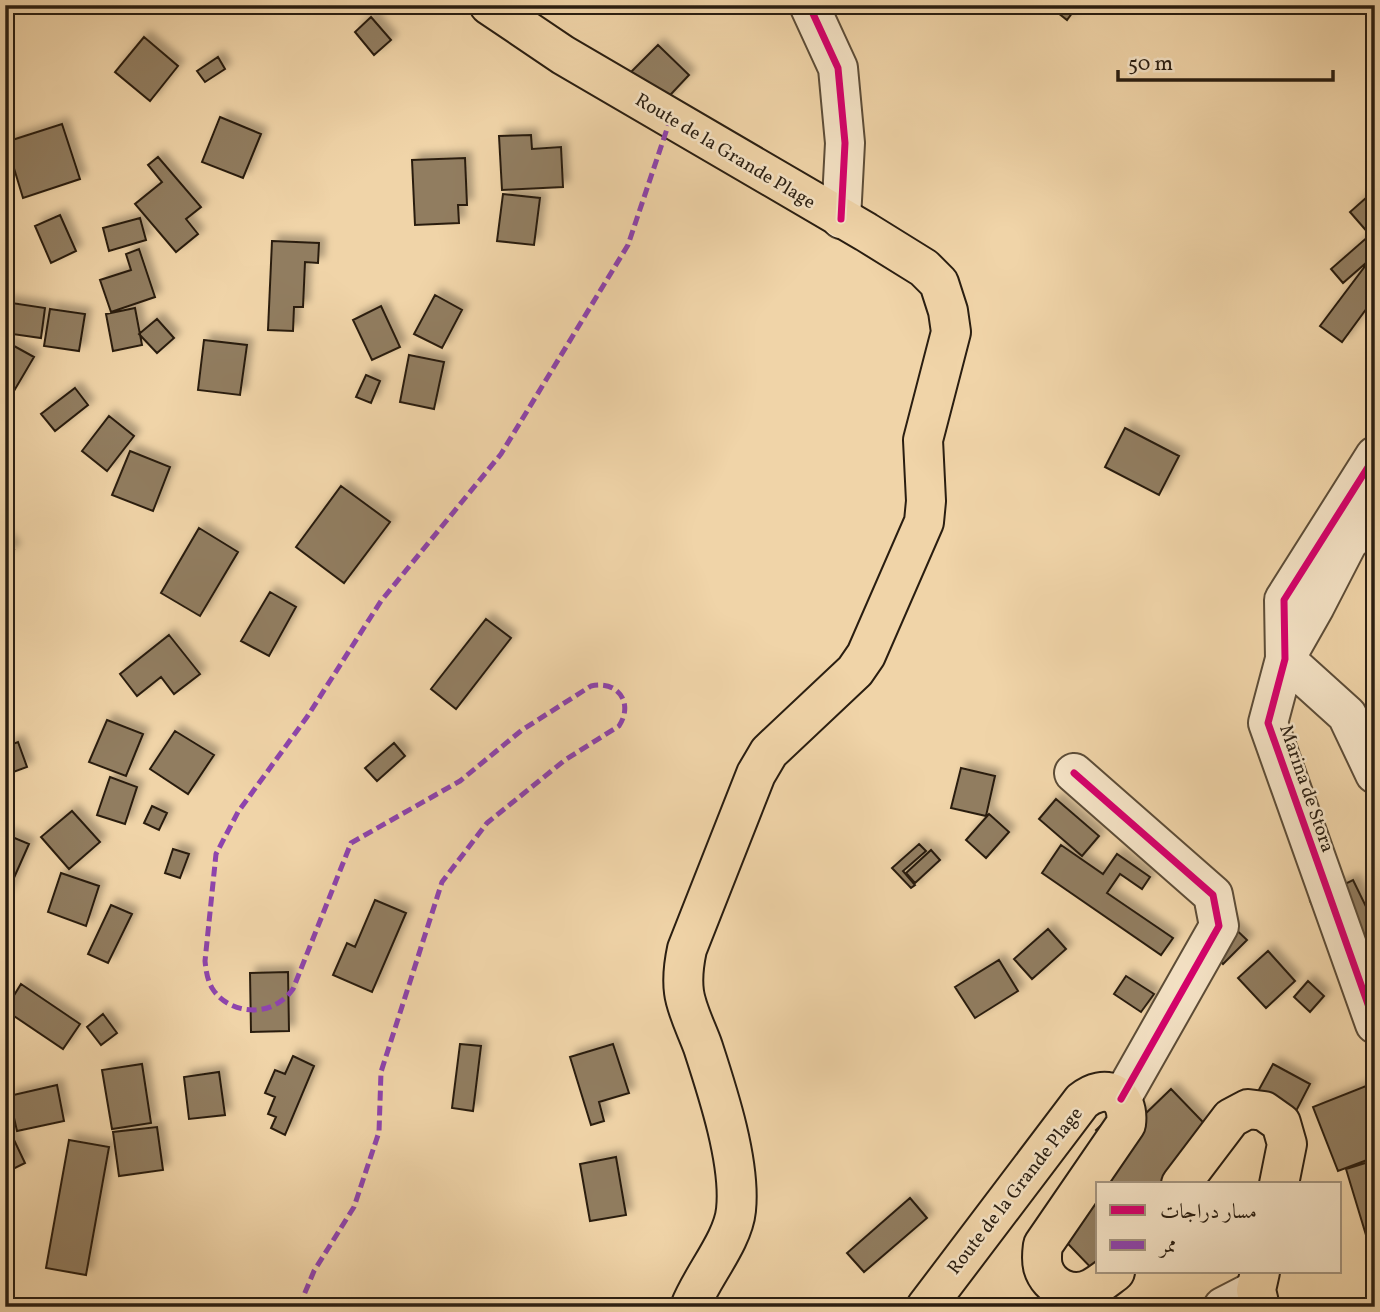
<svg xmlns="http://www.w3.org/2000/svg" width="1380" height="1312" font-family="Vollkorn,Amiri,serif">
<defs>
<filter id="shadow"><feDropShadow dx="6" dy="-6" stdDeviation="3.5" flood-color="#0004"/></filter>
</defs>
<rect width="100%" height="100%" fill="#f0d4a8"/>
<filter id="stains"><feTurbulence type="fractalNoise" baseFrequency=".00286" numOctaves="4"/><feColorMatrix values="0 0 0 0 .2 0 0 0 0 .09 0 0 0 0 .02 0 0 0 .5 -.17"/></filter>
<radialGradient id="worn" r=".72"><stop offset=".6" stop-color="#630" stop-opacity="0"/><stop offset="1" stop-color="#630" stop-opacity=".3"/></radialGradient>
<!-- building -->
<path fill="#917d60" stroke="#2a1e11" stroke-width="2" filter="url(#shadow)" d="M1048,5H1078L1067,20Z
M371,17L391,40L374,55L355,32Z
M144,37L178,66L150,101L115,72Z
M658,45L689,75L657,109L625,78Z
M218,57L225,69L205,82L197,71Z
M220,117L261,134L243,178L202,162Z
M62,124L80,179L23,198L6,142Z
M531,135L532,149L561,147L563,187L502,190L499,136Z
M158,157L201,207L186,219L198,234L176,252L135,204L162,182L148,165Z
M465,158L467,205H458L459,223L415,225L412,160Z
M1375,190V220L1372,222L1375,225V255L1343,283L1331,269L1370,235L1350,212Z
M503,194L540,198L534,245L497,241Z
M60,215L76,251L51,263L35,226Z
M140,218L146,240L109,251L103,228Z
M272,241L319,243L318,263L305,262L303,307H294L293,331L268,330Z
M139,249L155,297L111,312L100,280L131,270L126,254Z
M1375,253V297L1342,342L1320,326Z
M435,295L462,310L442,348L414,334Z
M5,302L45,308L41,338L5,333Z
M381,306L400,347L372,360L353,320Z
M135,308L142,345L113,351L106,314Z
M50,309L85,314L79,351L44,346Z
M157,319L174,338L157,353L139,334Z
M204,340L247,345L240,395L198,390Z
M5,341L34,357L14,391L5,386Z
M409,355L444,362L434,409L400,402Z
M366,375L380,381L371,403L356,397Z
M75,388L88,405L55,431L41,414Z
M109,416L134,436L107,471L82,451Z
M1125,428L1179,456L1159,495L1105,467Z
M130,451L170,467L153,511L112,495Z
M341,486L390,522L344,583L296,547Z
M199,528L238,552L200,616L161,593Z
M5,538L14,549L5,556Z
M270,592L296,607L269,656L241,641Z
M486,619L511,638L456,709L431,689Z
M169,635L200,674L174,694L161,677L137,696L120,674Z
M107,720L143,734L126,776L89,762Z
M175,731L214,755L188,794L150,769Z
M18,742L27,767L5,775V747Z
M394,743L405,756L377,781L365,768Z
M961,768L995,776L986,816L951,808Z
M110,777L137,787L125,824L97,815Z
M1056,799L1099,836L1082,856L1039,819Z
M152,806L167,813L159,830L144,823Z
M72,811L100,842L69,869L41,837Z
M989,814L1009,832L986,858L966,840Z
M5,834L29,844L5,898Z
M919,844L926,851L903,871L915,885L911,888L892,868Z
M1061,845L1103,874L1117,854L1150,877L1142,889L1120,874L1107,893L1173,938L1161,955L1042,873Z
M173,849L189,854L180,878L165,873Z
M931,850L940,860L915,883L906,873Z
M61,873L99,886L86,926L48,912Z
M1353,880L1375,925V941L1338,959L1310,901Z
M375,900L406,913L372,992L333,975L347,943L355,947Z
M111,905L132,914L108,963L88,954Z
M1227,921L1247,940L1223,964L1204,946Z
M1048,929L1066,949L1032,979L1014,959Z
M1268,951L1295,981L1266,1008L1238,978Z
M999,960L1018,991L975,1018L955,987Z
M288,972L289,1031L251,1032L250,973Z
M1126,976L1154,994L1141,1012L1114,994Z
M1308,981L1324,996L1310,1012L1294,997Z
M21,984L80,1024L63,1049L5,1010Z
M103,1014L117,1033L101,1045L87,1027Z
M460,1044L481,1046L473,1111L452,1108Z
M613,1044L629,1093L599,1102L604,1121L591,1125L570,1057Z
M293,1056L314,1066L285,1135L271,1128L276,1117L268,1114L275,1097L265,1093L275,1070L285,1074Z
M142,1064L151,1123L112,1129L102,1070Z
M1273,1064L1310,1084L1294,1115L1256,1095Z
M219,1072L225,1115L189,1119L184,1077Z
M57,1085L64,1121L17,1131L9,1096Z
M1366,1086L1375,1108V1157L1338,1171L1313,1107Z
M1171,1089L1227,1147L1188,1184H1098V1270L1096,1273L1049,1224L1121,1156L1096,1130L1128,1100L1143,1116Z
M5,1121L25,1163L5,1173Z
M157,1127L163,1170L119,1176L113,1132Z
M69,1140L109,1147L86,1275L46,1268Z
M616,1157L626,1215L590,1221L580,1164Z
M1375,1160V1243L1369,1245L1346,1169Z
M910,1198L927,1218L864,1272L847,1253Z"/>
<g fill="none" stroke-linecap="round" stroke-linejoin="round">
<defs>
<path id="minor" d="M809,5L838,68L845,143L841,219
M1375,456L1284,600L1285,659L1268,723L1375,1024
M1286,657L1315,606L1348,542L1375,517
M1285,659L1347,715L1375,774
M1074,773L1213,895L1219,926L1121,1099
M1223,1307L1256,1290"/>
<path id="major" d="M489,5L563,55L866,232L924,268L939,283L948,311L951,332L923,440L926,501L924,522L866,655L855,671L769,752L756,774L687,949C684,963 682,977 684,992C686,1009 697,1030 703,1047C718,1093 741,1163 736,1210C733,1241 702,1276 690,1307
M1181,1184L1231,1118L1248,1109L1264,1111L1281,1123L1287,1144L1279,1184
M1260,1272L1256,1290L1260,1307
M926,1307L1082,1101C1105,1082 1130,1094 1126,1124L1043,1245C1042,1253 1041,1259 1043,1267C1049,1288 1073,1298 1092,1288C1100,1284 1108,1277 1115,1272"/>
</defs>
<!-- minor casing -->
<use href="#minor" stroke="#5c4c37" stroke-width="42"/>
<!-- major casing -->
<use href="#major" stroke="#2a1e11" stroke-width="42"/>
<!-- minor -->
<use href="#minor" stroke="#f5e3c6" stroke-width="38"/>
<!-- major -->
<use href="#major" stroke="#f0d4a8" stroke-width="38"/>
<!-- quiet -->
<path stroke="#8e44ad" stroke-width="5" stroke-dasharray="10 5" stroke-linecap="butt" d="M299,1307L314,1271L354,1207L379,1132L381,1072L442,882L487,823L565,760L619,726C634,703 618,680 591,686L522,730L460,781L351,843L293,989C290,993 286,998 281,1001C260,1017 226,1011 212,988C207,979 206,970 205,961L216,854L238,812L307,717L381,601L501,454L628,245L671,117"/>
<defs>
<path id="cycleway" d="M809,5L838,68L845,143L841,219
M1375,456L1284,600L1285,659L1268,723L1375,1024
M1074,773L1213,895L1219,926L1121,1099"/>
</defs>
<!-- cycleway casing -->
<use href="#cycleway" stroke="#f5e3c6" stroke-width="11"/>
<!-- cycleway -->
<use href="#cycleway" stroke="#d6006c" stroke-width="7"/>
</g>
<g text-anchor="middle" stroke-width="5" stroke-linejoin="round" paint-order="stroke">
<!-- street labels -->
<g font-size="19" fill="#2a1e11" stroke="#f5e3c6">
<text transform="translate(726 150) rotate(31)" y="7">Route de la Grande Plage</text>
<text transform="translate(1308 788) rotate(71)" y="7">Marina de Stora</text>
<text transform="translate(1014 1190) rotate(-52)" y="7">Route de la Grande Plage</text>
</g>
</g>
<!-- margin -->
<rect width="1380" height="1312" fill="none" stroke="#f0d4a8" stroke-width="28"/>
<rect x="7" y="7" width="1366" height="1298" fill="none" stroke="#2a1e11" stroke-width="3.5"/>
<rect x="14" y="14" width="1352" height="1284" fill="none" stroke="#2a1e11" stroke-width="2"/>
<!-- legend -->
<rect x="1096" y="1182" width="245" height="91" fill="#f5e3c6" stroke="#a4947e" stroke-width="2"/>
<rect x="1110" y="1205" width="35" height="10" fill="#d6006c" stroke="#a4947e" stroke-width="2"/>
<text x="1160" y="1218" font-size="21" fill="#2a1e11">مسار دراجات</text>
<rect x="1110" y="1240" width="35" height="10" fill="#8e44ad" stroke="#a4947e" stroke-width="2"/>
<text x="1160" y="1252" font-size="21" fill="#2a1e11">ممر</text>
<!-- scale -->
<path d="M1118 70v10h215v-10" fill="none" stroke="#2a1e11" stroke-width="3.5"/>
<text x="1128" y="70" font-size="21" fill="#2a1e11" stroke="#f5e3c6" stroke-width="5" paint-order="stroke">50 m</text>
<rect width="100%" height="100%" filter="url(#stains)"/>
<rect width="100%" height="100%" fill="url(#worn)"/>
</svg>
